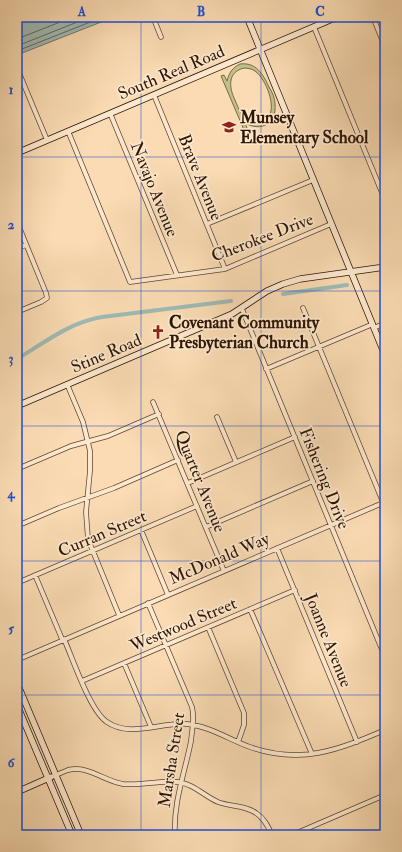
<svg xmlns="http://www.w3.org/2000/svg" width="402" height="852" font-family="'IM FELL Double Pica',serif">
<rect width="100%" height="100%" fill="#fadbb3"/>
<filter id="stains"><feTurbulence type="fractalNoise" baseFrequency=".005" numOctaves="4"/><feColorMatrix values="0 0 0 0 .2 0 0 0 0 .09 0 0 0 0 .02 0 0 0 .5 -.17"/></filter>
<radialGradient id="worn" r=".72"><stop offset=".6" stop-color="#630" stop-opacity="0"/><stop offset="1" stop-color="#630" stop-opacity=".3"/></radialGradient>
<!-- green -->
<path fill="#c1bf8a" stroke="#776a46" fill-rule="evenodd" d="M240,64C256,62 263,74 269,87C272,92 275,98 275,104C277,124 261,132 245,123L247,128L244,130L221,76L224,75L227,81C229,73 232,68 240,64ZM244,68C248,68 252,69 255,71C266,79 277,107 268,118C265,122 261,123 257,123C244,123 239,110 235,100C229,88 227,72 244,68Z"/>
<!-- water -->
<path fill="#9fbab4" stroke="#71786d" d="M17,17H114L17,55Z"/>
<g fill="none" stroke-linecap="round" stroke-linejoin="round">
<!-- shore -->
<path stroke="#66675c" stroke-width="1" d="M17,39L73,17
M17,46L90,17
M17,51L103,17"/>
<!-- canal -->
<path stroke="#9fbab4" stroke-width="4" d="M283,294L347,285
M17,359C44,343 70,322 102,317L231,301"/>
<defs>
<path id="street" d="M153,17L161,37
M373,17L385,47
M314,27L385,200
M17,68L47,140
M154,95L225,269
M110,113L177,275
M68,131L130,282L225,269L331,224
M17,222L46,293L47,298L41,302L17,312
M207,224L313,180
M17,248L26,245
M303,308L385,507
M242,309L385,657
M374,328L385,323
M266,369L373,324
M67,384L83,422L90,451V471L86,512L88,539L119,615
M153,402L224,571
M217,417L236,462
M17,469L71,446L108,436L159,414
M188,483L295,437
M17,526L59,508L114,488L178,460
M206,527L313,481
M141,530L168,595
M277,548L357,742
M35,575L62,639
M17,583L197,506
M148,603L192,707C195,719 192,729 191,741C185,772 173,803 175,835
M250,609L312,754
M208,627L244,713V725L238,742
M64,639C73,659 90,711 107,722C130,738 161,722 187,724C209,726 230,740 250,747C301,765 338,750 385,730
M17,660L385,502
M124,663L151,727
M82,681L295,590
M54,776C58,774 63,772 68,770C88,765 104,781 123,784C141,786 160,780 178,782C194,784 204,796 218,802C231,807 245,805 256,813C264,818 268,826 272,835
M292,835L385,795"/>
<path id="secondary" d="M247,17L385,355
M17,153L337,17
M17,406L232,314L267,291L283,284L300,279L385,267
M17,683L81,835
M17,705L72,835
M17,792L51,777"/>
</defs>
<!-- street casing -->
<use href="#street" stroke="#60462f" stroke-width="5.5"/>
<!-- secondary casing -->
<use href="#secondary" stroke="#2d1403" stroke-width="7"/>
<!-- street -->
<use href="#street" stroke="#fce8ce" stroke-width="4"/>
<!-- secondary -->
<use href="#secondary" stroke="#fce8ce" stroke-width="5.5"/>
</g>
<!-- grid -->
<path fill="none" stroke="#1d4ed8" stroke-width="1" stroke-opacity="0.55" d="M141,17V835M261,17V835M17,157H385M17,291H385M17,426H385M17,561H385M17,695H385"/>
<!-- icons -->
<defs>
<symbol id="school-bare" viewBox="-9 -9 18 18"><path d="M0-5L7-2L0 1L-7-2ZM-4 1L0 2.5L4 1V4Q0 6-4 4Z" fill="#8f2418" stroke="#fce8ce" stroke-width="2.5" paint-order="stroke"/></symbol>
<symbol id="church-bare" viewBox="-9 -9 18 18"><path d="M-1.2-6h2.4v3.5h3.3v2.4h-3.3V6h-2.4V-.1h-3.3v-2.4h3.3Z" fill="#8f2418" stroke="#fce8ce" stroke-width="2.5" paint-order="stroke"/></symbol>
</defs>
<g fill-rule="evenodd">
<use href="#school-bare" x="219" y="117" width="20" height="20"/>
<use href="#church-bare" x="148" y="322" width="20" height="20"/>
</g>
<g text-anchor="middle" stroke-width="3.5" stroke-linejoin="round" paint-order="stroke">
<!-- street labels -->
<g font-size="17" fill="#2d1403" stroke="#fce8ce">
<text transform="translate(171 72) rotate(-23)" y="6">South Real Road</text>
<text transform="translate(201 177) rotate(68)" y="6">Brave Avenue</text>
<text transform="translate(155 189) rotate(68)" y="6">Navajo Avenue</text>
<text transform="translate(262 237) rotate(-21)" y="6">Cherokee Drive</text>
<text transform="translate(106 353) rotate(-23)" y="6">Stine Road</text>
<text transform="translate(325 478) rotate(68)" y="6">Fishering Drive</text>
<text transform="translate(201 481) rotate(68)" y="6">Quarter Avenue</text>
<text transform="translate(102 533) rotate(-23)" y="6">Curran Street</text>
<text transform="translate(219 558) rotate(-23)" y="6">McDonald Way</text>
<text transform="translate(183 624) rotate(-23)" y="6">Westwood Street</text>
<text transform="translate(329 640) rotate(68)" y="6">Joanne Avenue</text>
<text transform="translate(171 760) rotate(-81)" y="6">Marsha Street</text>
</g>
<!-- poi labels -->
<g font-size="17" font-weight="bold" fill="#2d1403" stroke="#fce8ce" text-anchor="start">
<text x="240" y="123">Munsey<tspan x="240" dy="20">Elementary School</tspan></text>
<text x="169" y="328">Covenant Community<tspan x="169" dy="20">Presbyterian Church</tspan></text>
</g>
</g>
<!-- margin -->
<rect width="402" height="852" fill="none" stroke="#fadbb3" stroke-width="44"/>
<rect x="22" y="22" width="358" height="808" fill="none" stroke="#1d4ed8" stroke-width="1.5"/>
<g font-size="13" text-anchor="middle" font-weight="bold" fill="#1d4ed8">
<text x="82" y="16">A</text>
<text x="201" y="16">B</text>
<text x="320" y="16">C</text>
<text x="11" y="94">1</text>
<text x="11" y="229">2</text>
<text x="11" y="363">3</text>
<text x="11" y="498">4</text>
<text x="11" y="633">5</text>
<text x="11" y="767">6</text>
</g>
<rect width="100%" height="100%" filter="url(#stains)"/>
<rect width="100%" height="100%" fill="url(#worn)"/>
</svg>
